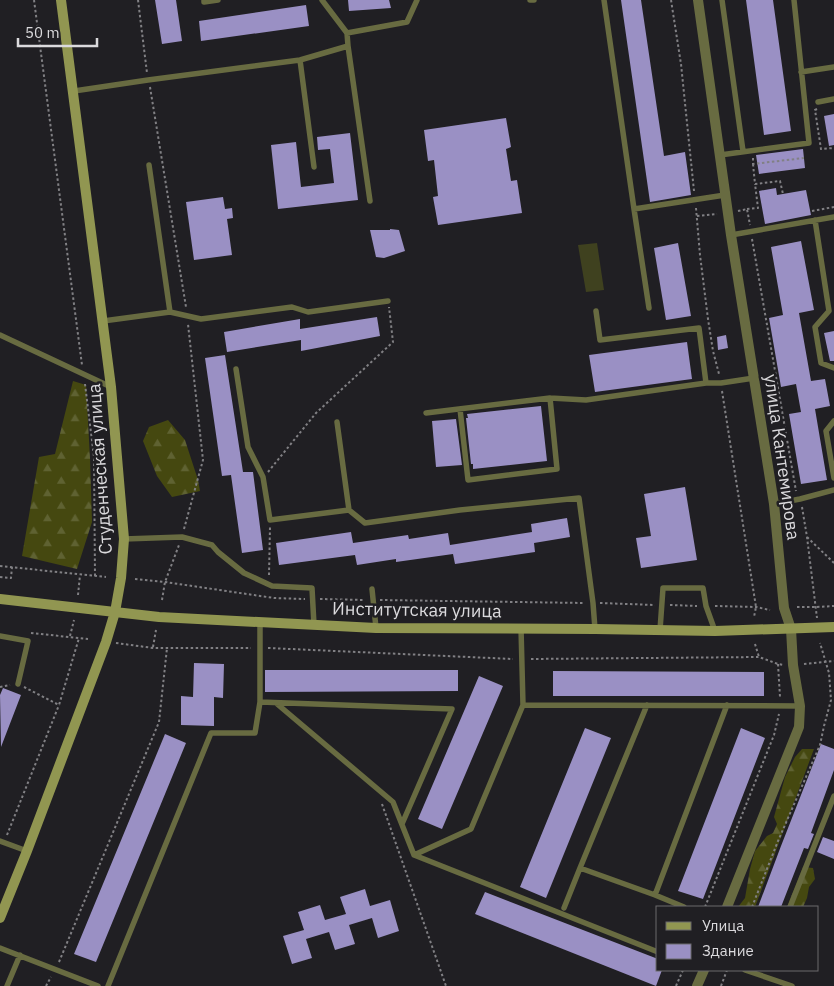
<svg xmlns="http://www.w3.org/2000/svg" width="834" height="986" font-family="'IBM Plex Sans',sans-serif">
<defs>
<pattern id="forest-firs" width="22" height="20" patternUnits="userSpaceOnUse" patternTransform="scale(1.25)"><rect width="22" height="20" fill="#454810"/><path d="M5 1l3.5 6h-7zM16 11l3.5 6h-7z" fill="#5f6232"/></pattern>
</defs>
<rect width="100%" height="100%" fill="#201f23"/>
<!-- forest -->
<path fill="url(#forest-firs)" d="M73,381L86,385L90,458L92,522L77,569L22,556L39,457L55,454Z
M168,420L185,440L198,480L200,491L172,497L157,476L143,441L149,427Z
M802,749H814L755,907H738L745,898L750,869L755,851L767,836L773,833L777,824L774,817L785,777L795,757Z
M803,867L813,868L815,879L809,887L807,898L803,907H787Z"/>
<!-- pitch -->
<path fill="#3f411f" d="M597,243L604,290L586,292L578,245Z"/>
<!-- building -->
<path fill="#9a90c4" d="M155,0H176L182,41L162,44Z
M348,0H389L391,8L349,11Z
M621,0H641L664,156L685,152L691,195L650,202Z
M746,0H773L791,131L764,135Z
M306,5L309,26L201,41L199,21Z
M834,114V145L829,146L824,116Z
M506,118L511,147L506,149L511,181L517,180L522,213L438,225L433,197L438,196L434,160L428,161L424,130Z
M350,133L358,200L278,209L271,145L296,142L301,187L334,183L330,149L318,150L317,137Z
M803,149L805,168L759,174L756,155Z
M776,188L777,195L806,190L811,215L765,224L759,191Z
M223,197L225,209L232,208L233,218L227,219L232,255L194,260L186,202Z
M390,229L399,230L405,251L384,258L376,257L370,230H390Z
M801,241L814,310L799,313L811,381L825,379L830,406L815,409L827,480L801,484L789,414L801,412L796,384L781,387L769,318L783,315L771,247Z
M678,243L691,316L666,320L654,248Z
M377,317L380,336L301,351V340L227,352L224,332L300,319V329Z
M834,331V361H830L824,333Z
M726,335L728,348L718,350L717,337Z
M687,342L692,379L595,392L589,355Z
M225,355L243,472H253L263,550L242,553L231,475L222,476L205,358Z
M541,406L547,461L473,469V464H471L466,418H468L467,414Z
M456,419L462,465L436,467L432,421Z
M685,487L697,560L641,568L636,538L651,536L644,494Z
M567,518L570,537L534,543L535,552L455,564L453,554L396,562V559L357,565L355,555L279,565L276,543L351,532L353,543L408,535L409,539L448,533L450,545L532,532L531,524Z
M194,663L224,664L223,698L214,697V726L181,725V696L193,697Z
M265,670H458V691L265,692Z
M553,671L764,672V696H553Z
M479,676L503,686L442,829L418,819Z
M3,688L21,695L1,747L0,695Z
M585,728L611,738L546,898L520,887Z
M741,728L765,738L703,899L678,891Z
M165,734L186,743L96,962L74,954Z
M821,744L834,749V770L811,833L814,834L808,849L804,848L781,907H758L781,846Z
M823,837L834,841V859L817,852Z
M365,889L370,906L390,900L399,931L378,938L372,918L349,925L355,944L335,950L329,932L306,939L312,958L292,964L283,936L304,930L298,912L320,905L325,920L346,914L340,897Z
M485,892L658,959V970H662L656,986L475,914Z"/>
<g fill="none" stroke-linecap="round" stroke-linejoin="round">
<!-- path -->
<path stroke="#818084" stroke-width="2" stroke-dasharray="2.5 2.5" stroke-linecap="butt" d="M34,0L82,365
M138,0L147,73
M671,0L681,64L694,191
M150,87L186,307
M817,109L815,110L821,149L834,148
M753,158V164L804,158
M753,164L755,184L780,181L783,194
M696,208L700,255L708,319L713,351L719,374
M747,209L758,208L755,184
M738,211L747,209L750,225
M812,211L834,207
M697,216L717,214
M752,239L796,491
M85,384L94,457L95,576
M722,391L756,607L754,617
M268,472L316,413L393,342L389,307
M802,507L807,537L817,618
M184,529L203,460L188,324
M807,537L834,563
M0,566L106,577
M269,575L270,527
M0,577L11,578L12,567
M135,579L165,582L274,598L305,599
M78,595L80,575
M320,599L365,600
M162,600L165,582L179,545
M380,600L585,603
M600,603L655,605
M670,605L697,606
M715,606L756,607L770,610
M797,607H816L834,606
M31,633L88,639
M70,636L74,620
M116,643L153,648H251
M755,644L759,657
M153,647L156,630
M268,648L513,659
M531,659L759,657L778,664L784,665
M778,664L780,697
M804,664L834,661
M0,687L10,685
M24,687L59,705L79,638
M382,804L446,986
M7,835L59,705
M705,907L774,735L779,714
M752,907L778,841L820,745L824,726L831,700L829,673L820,643
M59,962L159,722L167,648
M46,986L51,977
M676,986L683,970
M721,986L727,970"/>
<!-- lane -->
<path stroke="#686b41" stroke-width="5.5" d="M204,0V2L218,0
M530,0H534
M604,0L634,209L725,195
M722,0L743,151
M347,33L407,22L417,0
M348,46L370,201
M300,60L314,167
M801,72L834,67
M74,91L148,80L300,60L348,46L347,33L322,0
M818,102L834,99
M720,155L809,143L794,0
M149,165L170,312
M634,209L649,308
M815,220L829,311L815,327L821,363L834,368
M731,235L834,217
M596,311L600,340L699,328L706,383
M103,321L170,312L201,319L292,307L308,312L388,301
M0,335L111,387
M236,369L248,447L263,477L270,520L349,510
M460,409L468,480L557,469L550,398
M426,413L550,398L586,400L706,383H721L754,378
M834,421L826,431L834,478
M337,422L349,510L365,523L460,510L579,498L593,603L595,629
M774,504L800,499L834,490
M124,539L182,537L212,545L218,552L244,573L272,586L312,588L314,625
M372,589L376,628
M521,628L523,705L800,706
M660,630L663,588H703L706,606L715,631
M0,636L28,641L18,684
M260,702L452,709L402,824
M276,703L393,802L414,855L658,952
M0,841L27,851
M414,855L471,829L523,705
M580,868L647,705
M655,895L684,907
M790,907L834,796
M564,908L580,868L655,895L727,705
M0,948L98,986
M745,970L792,986
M7,986L20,955
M108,986L211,733H255L260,702V622"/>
<!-- street -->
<path stroke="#686b41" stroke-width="10" d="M698,0L731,235L774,504L784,608L791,629L793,665L800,706L799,727L727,907
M697,986L704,970"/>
<!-- secondary -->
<path stroke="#919651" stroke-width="10" d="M0,599L159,617L376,628L595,629L715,631L834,627
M0,918L27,851L106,642L115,612L121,578L124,539L111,387L61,0"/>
</g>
<g text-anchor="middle" stroke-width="5" stroke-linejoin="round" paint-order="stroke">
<!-- street labels -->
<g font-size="18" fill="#dbdadd" stroke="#201f23">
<text transform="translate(782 457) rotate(82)" y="6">улица Кантемирова</text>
<text transform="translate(100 469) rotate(-94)" y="6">Студенческая улица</text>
<text transform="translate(417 610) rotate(1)" y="6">Институтская улица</text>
</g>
</g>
<!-- legend -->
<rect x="656" y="906" width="162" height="65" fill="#201f23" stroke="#6b6a6d"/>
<rect x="666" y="922" width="25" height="8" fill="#919651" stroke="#6b6a6d"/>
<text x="702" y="931" font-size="15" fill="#dbdadd">Улица</text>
<rect x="666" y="944" width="25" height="15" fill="#9a90c4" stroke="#6b6a6d"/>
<text x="702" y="956" font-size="15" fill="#dbdadd">Здание</text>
<!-- scale -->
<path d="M18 38v8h79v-8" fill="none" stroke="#dbdadd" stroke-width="2.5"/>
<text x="25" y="38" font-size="15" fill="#dbdadd" stroke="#201f23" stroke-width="4" paint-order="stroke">50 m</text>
</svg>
